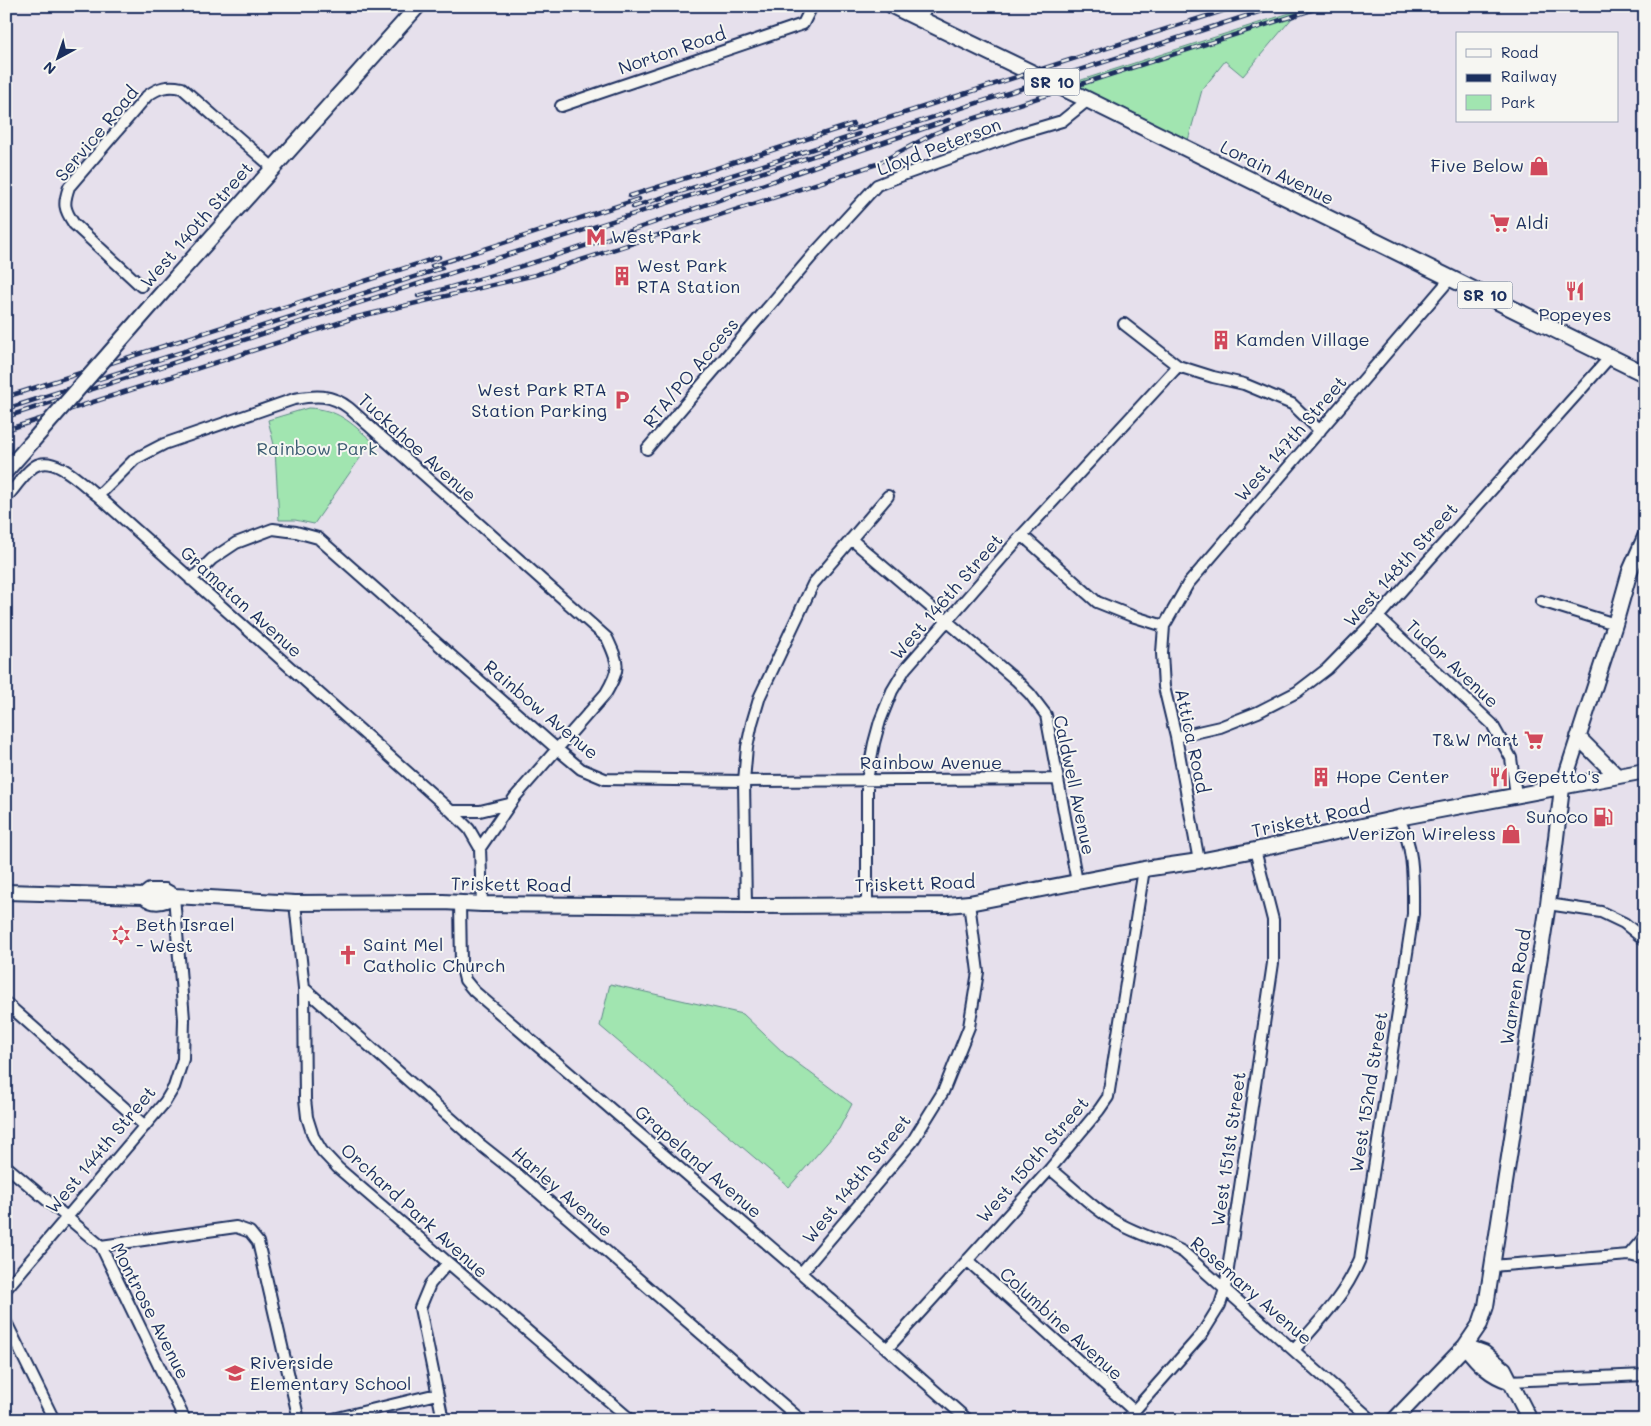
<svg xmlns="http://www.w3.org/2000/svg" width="1651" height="1426" font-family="Mali,sans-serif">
<rect width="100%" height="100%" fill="#e6e0ec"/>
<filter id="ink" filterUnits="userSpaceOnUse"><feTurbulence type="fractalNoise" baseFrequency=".02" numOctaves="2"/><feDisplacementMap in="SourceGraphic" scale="10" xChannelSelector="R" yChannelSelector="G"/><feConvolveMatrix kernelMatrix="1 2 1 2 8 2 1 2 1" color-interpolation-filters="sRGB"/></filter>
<g filter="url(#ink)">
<!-- green -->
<path fill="#a1e5b0" stroke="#5e8a87" d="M1299,10L1243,76L1225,61L1202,90L1187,144L1069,84Z
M308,408C338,409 350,422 372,441L314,524L295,520H279L275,449L268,420Z
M610,984L743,1014L785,1054L852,1104L839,1129L789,1187L600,1026Z"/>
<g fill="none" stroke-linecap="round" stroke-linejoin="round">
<defs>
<path id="street" d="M918,18L929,6
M561,106L803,24L812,6
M141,286L74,224C64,209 63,204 69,187L147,96C159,87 168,85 182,88L272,167
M1124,324L1178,366L1213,377L1244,384L1292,404L1320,431
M647,449L812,256L877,185L903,175L1018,134L1062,121L1088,100
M98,496L135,459L164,444L294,399C316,395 331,394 349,408L607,638C619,664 621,667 606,693L515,797L480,848
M6,498C14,489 26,471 35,466C55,454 83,485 98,496L451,811L469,829L480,848L482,904
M1022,535L1097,602L1132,616L1164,626
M851,539L1017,681L1030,694L1046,715L1077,882
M191,580L212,559L236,543L273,529L296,532L318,538L557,749L581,769L605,779L744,781L1057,779
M1541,601L1615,624
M1378,617L1492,724L1511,758L1516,795
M1176,737L1220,727L1258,712L1297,692L1327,669L1378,617L1610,357
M451,811H480L509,804
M1199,861L1176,737L1164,687L1162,653L1164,626L1188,584L1450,279
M295,903L304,988L305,1099L307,1117L313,1136L322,1151L338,1168L631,1420
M460,903L461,964L465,980L474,991L801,1273L968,1420
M1548,904L1601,912L1624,923L1645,940
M867,905V780L874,743L880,721L892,691L905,669L1022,535L1178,366
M746,906L744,781L747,747L752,723L760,696L813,584L888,496
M304,988L482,1146L516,1173L801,1420
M6,1003L145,1126
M6,1166L101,1246L185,1420
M1050,1169C1073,1187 1094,1210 1120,1224C1140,1235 1163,1241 1183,1252L1372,1420
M101,1246L236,1227L250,1232L258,1242L299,1420
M1629,1255L1645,1236
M967,1260L1134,1411
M1492,1266L1629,1255L1645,1259
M801,1273L912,1142L943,1092L969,1027L978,972L969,903
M6,1289L165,1102L174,1087L183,1059L184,1019L174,896
M6,1322L54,1420
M887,1349L1050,1169L1099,1110L1108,1097L1144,869
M1294,1350C1320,1320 1344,1297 1360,1259L1413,914C1413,882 1415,846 1398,818
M1509,1381L1645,1375
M329,1420L437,1394
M443,1420L420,1308L430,1284L447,1264
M1126,1420L1202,1334L1220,1305L1225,1289L1273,963V920L1255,850"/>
<path id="secondary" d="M176,277L418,6
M6,471L30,444
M1578,737L1617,776
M6,892L144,896C154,905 163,902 174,896L295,903L443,902L482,904L746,906L947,905L969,903L1144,869L1199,861L1255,850L1398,818L1645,771
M144,896L150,891H165L174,896
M1465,1346L1484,1353L1504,1369L1530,1420
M1466,1347C1478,1363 1490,1375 1509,1381
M1394,1420L1465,1346L1480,1324L1486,1306L1548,904L1562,788L1615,624L1630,571L1645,537"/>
<path id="primary" d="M893,6L1088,100L1645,374"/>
</defs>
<!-- street casing -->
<use href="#street" stroke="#1b2f5e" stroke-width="14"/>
<!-- secondary casing -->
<use href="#secondary" stroke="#1b2f5e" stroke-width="18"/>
<!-- primary casing -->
<use href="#primary" stroke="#1b2f5e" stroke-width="19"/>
<!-- street -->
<use href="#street" stroke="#f6f6f2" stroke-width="10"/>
<!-- secondary -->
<use href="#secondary" stroke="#f6f6f2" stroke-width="14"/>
<!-- primary -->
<use href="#primary" stroke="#f6f6f2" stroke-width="15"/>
<defs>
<path id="rail" d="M848,131L1238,6
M630,196L853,124
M633,207L859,134
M432,266L639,199
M418,296C598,248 772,179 949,120
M6,397L439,257
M6,409L442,268
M6,417L1277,6
M6,430L357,317L535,275L877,164L933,134L957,124L1324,6"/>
</defs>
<!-- rail casing -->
<use href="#rail" stroke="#1b2f5e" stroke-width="4.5"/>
<!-- rail -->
<use href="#rail" stroke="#f6f6f2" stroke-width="2.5" stroke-dasharray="8" stroke-linecap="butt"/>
<defs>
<path id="secondary-bridge" d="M30,444L176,277"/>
</defs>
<!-- secondary-bridge casing -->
<use href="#secondary-bridge" stroke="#1b2f5e" stroke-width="18" stroke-linecap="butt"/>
<!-- secondary-bridge -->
<use href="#secondary-bridge" stroke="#f6f6f2" stroke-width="14"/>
</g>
</g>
<!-- icons -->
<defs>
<symbol id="shop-bare" viewBox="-9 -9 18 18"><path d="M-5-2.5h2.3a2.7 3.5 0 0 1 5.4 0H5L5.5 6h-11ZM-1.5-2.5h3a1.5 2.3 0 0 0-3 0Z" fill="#d1495b" stroke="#f6f6f2" stroke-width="2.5" paint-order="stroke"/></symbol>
<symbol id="supermarket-bare" viewBox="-9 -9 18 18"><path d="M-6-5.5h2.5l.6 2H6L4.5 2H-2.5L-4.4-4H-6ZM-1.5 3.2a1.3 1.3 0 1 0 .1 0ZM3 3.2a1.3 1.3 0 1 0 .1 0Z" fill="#d1495b" stroke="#f6f6f2" stroke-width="2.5" paint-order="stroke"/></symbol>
<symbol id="metro-bare" viewBox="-9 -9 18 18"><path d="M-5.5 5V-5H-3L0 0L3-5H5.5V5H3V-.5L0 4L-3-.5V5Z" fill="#d1495b" stroke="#f6f6f2" stroke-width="2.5" paint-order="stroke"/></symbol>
<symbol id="building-bare" viewBox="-9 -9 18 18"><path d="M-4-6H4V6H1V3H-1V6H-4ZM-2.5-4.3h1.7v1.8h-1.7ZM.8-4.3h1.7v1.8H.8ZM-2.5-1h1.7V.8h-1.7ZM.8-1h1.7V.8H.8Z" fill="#d1495b" stroke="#f6f6f2" stroke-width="2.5" paint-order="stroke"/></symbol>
<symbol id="restaurant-bare" viewBox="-9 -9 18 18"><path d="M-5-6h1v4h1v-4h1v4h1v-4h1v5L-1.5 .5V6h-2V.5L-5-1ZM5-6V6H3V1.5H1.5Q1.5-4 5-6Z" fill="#d1495b" stroke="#f6f6f2" stroke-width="2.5" paint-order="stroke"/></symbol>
<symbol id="parking-bare" viewBox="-9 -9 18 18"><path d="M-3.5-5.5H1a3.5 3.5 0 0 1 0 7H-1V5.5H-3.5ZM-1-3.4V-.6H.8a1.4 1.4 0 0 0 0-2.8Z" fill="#d1495b" stroke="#f6f6f2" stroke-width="2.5" paint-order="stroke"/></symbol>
<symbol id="fuel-bare" viewBox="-9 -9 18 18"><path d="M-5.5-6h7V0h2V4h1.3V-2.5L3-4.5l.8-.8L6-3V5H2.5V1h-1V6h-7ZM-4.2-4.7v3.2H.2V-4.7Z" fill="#d1495b" stroke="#f6f6f2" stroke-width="2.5" paint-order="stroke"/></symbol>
<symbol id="synagogue-bare" viewBox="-9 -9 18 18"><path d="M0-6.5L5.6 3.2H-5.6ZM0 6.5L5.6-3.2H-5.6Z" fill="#d1495b" stroke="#f6f6f2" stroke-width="2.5" paint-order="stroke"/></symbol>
<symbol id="church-bare" viewBox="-9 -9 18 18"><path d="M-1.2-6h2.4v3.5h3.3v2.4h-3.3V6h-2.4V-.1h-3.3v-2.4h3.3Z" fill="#d1495b" stroke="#f6f6f2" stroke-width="2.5" paint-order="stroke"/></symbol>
<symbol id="school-bare" viewBox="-9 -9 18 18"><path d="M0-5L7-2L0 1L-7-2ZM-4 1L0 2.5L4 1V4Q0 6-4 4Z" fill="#d1495b" stroke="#f6f6f2" stroke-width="2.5" paint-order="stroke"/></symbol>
</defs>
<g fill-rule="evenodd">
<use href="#shop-bare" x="1525" y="152" width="28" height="28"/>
<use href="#supermarket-bare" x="1486" y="209" width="28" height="28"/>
<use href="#metro-bare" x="582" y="223" width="28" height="28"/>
<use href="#building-bare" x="608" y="262" width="28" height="28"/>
<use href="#restaurant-bare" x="1561" y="277" width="28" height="28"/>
<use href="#building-bare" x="1207" y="326" width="28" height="28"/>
<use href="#parking-bare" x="608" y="386" width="28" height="28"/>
<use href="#supermarket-bare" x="1520" y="726" width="28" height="28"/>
<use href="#building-bare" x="1307" y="763" width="28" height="28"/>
<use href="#restaurant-bare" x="1485" y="763" width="28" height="28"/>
<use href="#fuel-bare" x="1589" y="803" width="28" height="28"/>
<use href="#shop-bare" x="1497" y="820" width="28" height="28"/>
<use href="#synagogue-bare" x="107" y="921" width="28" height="28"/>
<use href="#church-bare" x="334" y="941" width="28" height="28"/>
<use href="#school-bare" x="221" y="1359" width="28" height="28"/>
</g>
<g text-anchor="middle" stroke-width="4" stroke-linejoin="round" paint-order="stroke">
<!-- shield labels -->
<g fill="#f6f6f2" stroke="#5d6b8a" stroke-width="1">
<rect x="1024.5" y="68.5" width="55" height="27" rx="4"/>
<rect x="1457.5" y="281.5" width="55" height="27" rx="4"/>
</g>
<g font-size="16" font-weight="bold" fill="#1b2f5e">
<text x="1052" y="88">SR 10</text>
<text x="1485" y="301">SR 10</text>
</g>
<!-- street labels -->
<g font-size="18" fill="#1b2f5e" stroke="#f6f6f2">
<text transform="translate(672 51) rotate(-19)" y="6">Norton Road</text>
<text transform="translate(97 134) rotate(-50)" y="6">Service Road</text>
<text transform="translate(939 147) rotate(-21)" y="6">Lloyd Peterson</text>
<text transform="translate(1277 173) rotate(26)" y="6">Lorain Avenue</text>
<text transform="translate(197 225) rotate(-49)" y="6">West 140th Street</text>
<text transform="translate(691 373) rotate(-50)" y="6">RTA/PO Access</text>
<text transform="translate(1291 439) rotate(-49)" y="6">West 147th Street</text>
<text transform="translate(417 448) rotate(42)" y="6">Tuckahoe Avenue</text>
<text transform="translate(1401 565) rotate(-48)" y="6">West 148th Street</text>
<text transform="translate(947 597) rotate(-49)" y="6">West 146th Street</text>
<text transform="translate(241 602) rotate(42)" y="6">Gramatan Avenue</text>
<text transform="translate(1452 664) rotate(43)" y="6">Tudor Avenue</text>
<text transform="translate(541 710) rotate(40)" y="6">Rainbow Avenue</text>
<text transform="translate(1192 741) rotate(78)" y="6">Attica Road</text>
<text x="931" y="769">Rainbow Avenue</text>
<text transform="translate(1074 785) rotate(78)" y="6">Caldwell Avenue</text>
<text transform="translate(1311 819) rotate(-12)" y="6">Triskett Road</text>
<text transform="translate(915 884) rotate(-2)" y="6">Triskett Road</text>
<text transform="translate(511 885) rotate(1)" y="6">Triskett Road</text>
<text transform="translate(1516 987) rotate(-81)" y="6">Warren Road</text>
<text transform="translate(1369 1092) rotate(-81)" y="6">West 152nd Street</text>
<text transform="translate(1229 1149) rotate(-82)" y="6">West 151st Street</text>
<text transform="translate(101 1150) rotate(-50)" y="6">West 144th Street</text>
<text transform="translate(1033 1160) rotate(-49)" y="6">West 150th Street</text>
<text transform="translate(698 1162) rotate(41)" y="6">Grapeland Avenue</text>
<text transform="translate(857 1179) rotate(-51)" y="6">West 148th Street</text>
<text transform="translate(562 1192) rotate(41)" y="6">Harley Avenue</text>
<text transform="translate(414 1211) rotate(42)" y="6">Orchard Park Avenue</text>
<text transform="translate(1251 1291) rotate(41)" y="6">Rosemary Avenue</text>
<text transform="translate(150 1311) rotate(63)" y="6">Montrose Avenue</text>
<text transform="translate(1061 1324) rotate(42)" y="6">Columbine Avenue</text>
</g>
<!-- poi labels -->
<g font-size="18" fill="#1b2f5e" stroke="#f6f6f2" text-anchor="start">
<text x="1524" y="172" text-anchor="end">Five Below</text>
<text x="1515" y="229">Aldi</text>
<text x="611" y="243">West Park</text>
<text x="637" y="272">West Park<tspan x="637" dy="21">RTA Station</tspan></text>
<text x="1575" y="321" text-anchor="middle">Popeyes</text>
<text x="1236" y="346">Kamden Village</text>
<text x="607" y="396" text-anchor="end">West Park RTA<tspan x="607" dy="21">Station Parking</tspan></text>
<text x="1519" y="746" text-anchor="end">T&amp;W Mart</text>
<text x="1336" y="783">Hope Center</text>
<text x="1514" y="783">Gepetto's</text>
<text x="1588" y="823" text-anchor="end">Sunoco</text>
<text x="1496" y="840" text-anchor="end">Verizon Wireless</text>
<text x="136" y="931">Beth Israel<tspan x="136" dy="21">- West</tspan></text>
<text x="363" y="951">Saint Mel<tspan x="363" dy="21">Catholic Church</tspan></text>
<text x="250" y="1369">Riverside<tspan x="250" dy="21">Elementary School</tspan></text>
</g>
<!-- park labels -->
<g font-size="18" fill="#3c5c72" stroke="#f6f6f2">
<text x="317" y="455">Rainbow Park</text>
</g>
</g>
<!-- margin -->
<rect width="1651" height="1426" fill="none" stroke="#f6f6f2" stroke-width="25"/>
<rect x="12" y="12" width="1626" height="1401" fill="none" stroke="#1b2f5e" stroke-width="2" filter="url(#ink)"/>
<!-- legend -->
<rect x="1456" y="32" width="162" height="90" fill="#f6f6f2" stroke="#9ea6b7"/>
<rect x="1466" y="49" width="25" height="8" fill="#f6f6f2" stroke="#9ea6b7"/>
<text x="1501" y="58" font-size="15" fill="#1b2f5e">Road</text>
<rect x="1466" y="74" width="25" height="8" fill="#1b2f5e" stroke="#9ea6b7"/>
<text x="1501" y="82" font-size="15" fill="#1b2f5e">Railway</text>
<rect x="1466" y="95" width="25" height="15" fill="#a1e5b0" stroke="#9ea6b7"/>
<text x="1501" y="108" font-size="15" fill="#1b2f5e">Park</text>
<!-- north arrow -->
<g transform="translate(58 58) rotate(220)" stroke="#f6f6f2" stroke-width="4" paint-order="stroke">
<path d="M0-4L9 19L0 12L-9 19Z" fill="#1b2f5e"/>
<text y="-8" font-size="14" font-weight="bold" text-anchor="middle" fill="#1b2f5e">N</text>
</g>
</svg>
